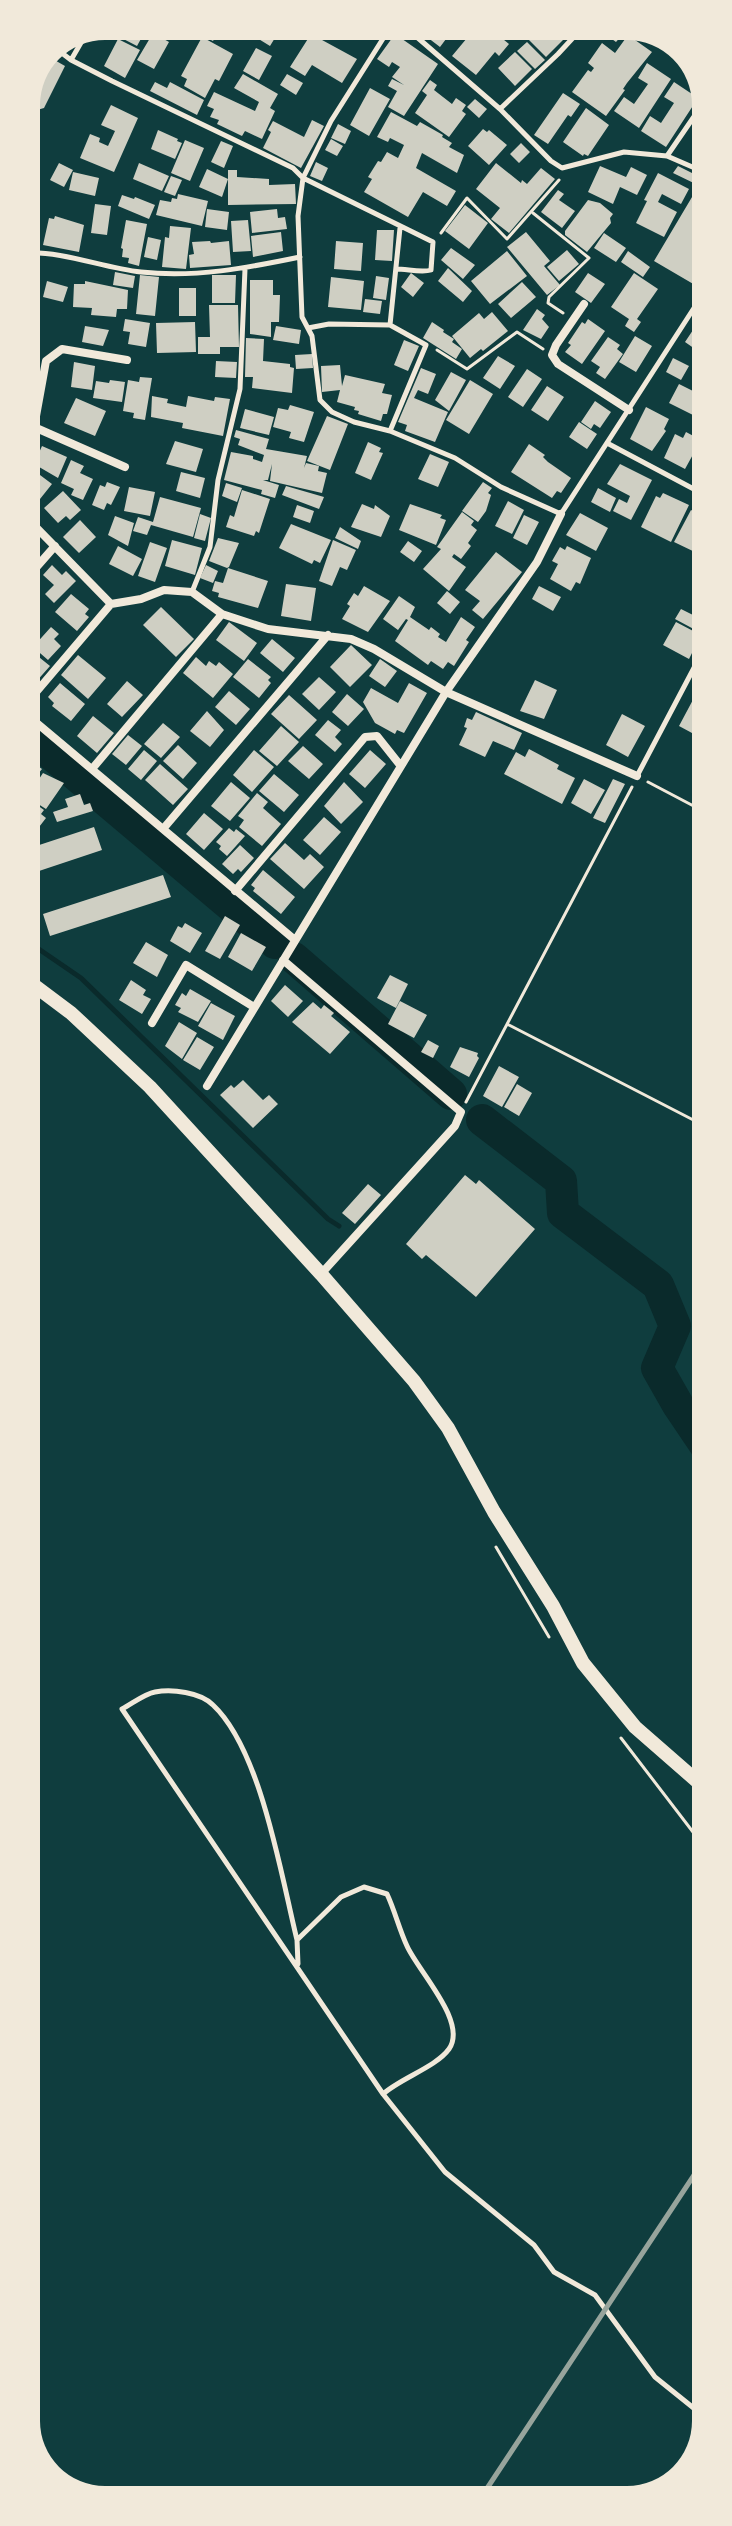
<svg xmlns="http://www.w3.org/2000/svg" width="732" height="2526" font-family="'Crimson Pro',serif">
<rect width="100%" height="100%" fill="#0f3d3e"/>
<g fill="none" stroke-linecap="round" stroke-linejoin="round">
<!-- stream -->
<path stroke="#0a2a2b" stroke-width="5" d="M27,941L81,978L328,1219L339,1226"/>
<!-- river -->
<path stroke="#0a2a2b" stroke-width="32" d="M26,733L275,943
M294,958L451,1094
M482,1120L561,1181L563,1213L658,1285L675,1326L657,1368L678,1405L705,1445"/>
</g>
<!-- building -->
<path fill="#cfcfc3" d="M108,26H148L137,46L106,30Z
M154,26H178L170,40L152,30Z
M182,26H222L213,41Z
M264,26L281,28L270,46L257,38Z
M429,26H439L449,35L440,47L423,34Z
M477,26H487L509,44L499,56L495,52L476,75L452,56Z
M536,27H554L565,38L546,57L526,37Z
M595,27H613L623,34L616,42Z
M153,33L169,42L154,69L137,60Z
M311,34L357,59L342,83L312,65L305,76L290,67Z
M395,34L438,64L404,116L388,107L397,91L388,86L392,79L404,85L392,77L400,67L392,62L389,67L377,59Z
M628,35L652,52L627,83L623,89L625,90L606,116L572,92L588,70L591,72L594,68L588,63L602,43L615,53Z
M202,37L233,54L219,81L215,79L205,98L184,86L187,79L181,76Z
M118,39L140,50L125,78L104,66Z
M527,42L545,60L535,69L517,51Z
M256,48L272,56L259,80L243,71Z
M515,52L532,69L515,86L498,68Z
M51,58L65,66L44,108L37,110L35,114L26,109V105L35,82L38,84Z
M647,63L671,79L639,128L614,111L624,97L634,104L648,84L638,78Z
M243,74L278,94L270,108L275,111L262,139L245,131L242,136L217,124L219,120L210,117L214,109L207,106L214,92L255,111L259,102L234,88Z
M287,74L303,83L296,95L280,85Z
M430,80L437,85L434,90L452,104L456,98L466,105L462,111L466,114L449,137L415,113L427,95L422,91Z
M155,82L167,88L170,82L204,100L197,115L150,91Z
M674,82L698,98L666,147L641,131L650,116L661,123L674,103L664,97Z
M370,88L390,99L369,136L350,125Z
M563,93L580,104L571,117L568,115L548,144L534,135Z
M475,99L487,109L479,118L467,107Z
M111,105L138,118L114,172L80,158L90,134L100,138L99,142L108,146L115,131L101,125Z
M586,108L609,125L588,156L584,154L583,156L563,142Z
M391,112L417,126L420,122L443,135L442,137L452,143L449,147L464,155L457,173L422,153L416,168L456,191L447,206L423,192L408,217L364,192L372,179L368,177L378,161L381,162L387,152L398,158L404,145L390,138L388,142L377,137Z
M704,112V139L692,132Z
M312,120L324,126L301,168L263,148L271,132L268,130L273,121L304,137Z
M338,124L351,131L345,144L331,138Z
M483,129L487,132L489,130L507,145L489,165L468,146Z
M158,130L178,139L177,141L182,143L175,159L151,149Z
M331,139L343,146L337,156L325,150Z
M185,140L204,148L190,181L171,173Z
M221,141L233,146L224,168L211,162Z
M521,143L530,152L519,163L510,154Z
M316,162L328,168L322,181L310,176Z
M59,163L73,170L64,187L50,180Z
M139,163L169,176L162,191L133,179Z
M496,163L521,183L522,180L527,184L541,168L555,179L509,233L491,219L500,208L476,189Z
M600,166L626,177L631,167L647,175L637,195L620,187L613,204L588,192Z
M678,166L704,179V188L673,173Z
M207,169L228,179L222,197L199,187Z
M228,170H237V177L269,179V185L295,184L296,204L228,205Z
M73,172L99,178L95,196L69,190Z
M658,173L689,189L681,204L662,194L658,202L677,212L664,237L636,223L647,201L644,200Z
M171,176L182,180L175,196L164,192Z
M558,190L564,194L559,200L575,211L562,228L541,212Z
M695,192L704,198L705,269L695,285L654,261Z
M178,194L208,201L202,226L156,215L160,200L171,202L172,198L177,199Z
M122,195L134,199L135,197L155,205L149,219L118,206Z
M588,200L600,203L613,214L610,218L611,223L587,252L565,235V231Z
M95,204L111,206L107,235L91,233Z
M465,205L488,223L469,249L445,231Z
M207,209L229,212L227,230L205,227Z
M277,209L278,218L285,217L287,229L252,233L250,212Z
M29,212L30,217L39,216L40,246H26V213Z
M55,216L84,225L79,252L43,245L49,218L54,219Z
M126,220L147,224L139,266L128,263L129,258L122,257L123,249L121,248Z
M248,220L251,251L233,252L231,221Z
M170,226L191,228L186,269L162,267L165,237L169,238Z
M377,230H394L392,261L375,260Z
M281,232L283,251L253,257L251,236Z
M526,232L550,261L544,266L560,285L547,295L507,247Z
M604,233L626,248L616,262L594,248Z
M148,237L161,240L157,260L144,257Z
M210,241L211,243L229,241L231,265L190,268L189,255L194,254L192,242Z
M336,241L363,243L361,271L334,269Z
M451,248L475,265L463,279L441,260Z
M567,250L579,264L559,281L547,267Z
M507,251L527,276L490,304L471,281Z
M628,251L650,267L643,277L621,262Z
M448,268L472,291L463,302L438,281Z
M115,272L135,276L133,288L113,285Z
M411,273L424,283L413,297L401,287Z
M588,273L605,284L591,303L575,292Z
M634,273L658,289L637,319L641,322L634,332L625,326L629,319L611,307Z
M140,275L159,277L155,316L136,314Z
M212,275H236L235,303H212Z
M376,276L389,278L386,300L373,298Z
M331,277L364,281L361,310L328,307Z
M250,280H273V295H280L279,322H271V337L250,334Z
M47,281L68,287L63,302L43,297Z
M85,281L128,290L127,309H117L116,317L91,315L92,308L73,307L74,284H85Z
M522,282L536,297L511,318L498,304Z
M179,288H196V316H179Z
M365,299L382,301L380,314L363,312Z
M209,305H238L239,347H220V354H198V337H210Z
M537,309L545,315L542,319L549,327L541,339L523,330Z
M492,312L508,331L483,351L481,349L470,358L452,336L479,313L484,319Z
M125,319L150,323L146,347L128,344L130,332L123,331Z
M588,319L605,331L582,364L565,352L571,345L568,343L582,322L585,324Z
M699,321L705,325V356L685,342Z
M195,322L196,352L157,353L156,323Z
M432,322L444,330L443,332L454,339L452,342L462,349L456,359L423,338Z
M85,326L109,330L103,346L82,342Z
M276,326L301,330L299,344L273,340Z
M635,336L652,346L636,372L619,362Z
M608,337L620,345L617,349L623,354L605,379L596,373L600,367L591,361Z
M246,338L264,339L263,361L290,364V367L294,368L292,393L252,388L253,377H245Z
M404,340L419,346L408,371L394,365Z
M312,354L313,368L296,369L295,355Z
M498,356L515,366L500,389L483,378Z
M673,358L689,366L681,380L666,372Z
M216,361L237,362L236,378L215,377Z
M74,362L95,366L92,390L71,387Z
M340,365L342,386L345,375L385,384L382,393L392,395L387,414H383L381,421L358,414L359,411L354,410L355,407L337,402L340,390L322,392L321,366Z
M421,368L436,374L428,394L418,390L414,398L448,412L435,442L405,431L407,425L398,422Z
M527,369L542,379L523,407L508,397Z
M451,372L466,380L449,411L435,400Z
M140,377L152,378L145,420L133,418L134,413L123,411L128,380L139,382Z
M110,380L125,382L122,402L93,398L96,381L109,383Z
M470,380L493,394L469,434L446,420Z
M679,384L705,397L697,417L669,403Z
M547,386L564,397L548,421L531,410Z
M152,396L168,399L167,403L186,407L188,396L214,401L215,397L230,399L223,436L182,428L183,423L151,417Z
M76,398L106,411L95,436L64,423Z
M595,401L611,412L600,428L594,424L591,429L581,422Z
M290,405L314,412L304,442L289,438L291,432L273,427L278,408L288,410Z
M646,407L669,419L664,429L666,431L652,451L630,439Z
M245,409L274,417L269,435L240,428Z
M327,416L348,424L330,470L307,461Z
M579,422L597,434L587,449L569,437Z
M236,430L269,439L266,449L307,456L304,468L306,463L319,466L318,471L327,473L322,493L270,481L272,464L268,480H263L279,485L275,498L261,494L262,490L224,480L231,452L253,456V459L262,462L264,455L238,445L240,439L234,437Z
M686,432L701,440L685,469L664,458L675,434L683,438Z
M175,441L203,449L196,472L166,464Z
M368,442L381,448L379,452L383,453L371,480L355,473Z
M529,444L545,455L543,457L548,462L571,478L561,493L557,491L552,498L511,472Z
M42,446L67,457L58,478L34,464Z
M430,454L449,462L438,487L418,479Z
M71,460L84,466L80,473L93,479L83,500L71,495L74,489L61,483Z
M620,464L652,480L631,520L613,511L619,499L627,503L630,496L607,484Z
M32,469L52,484L36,504L26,497V477Z
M181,472L205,478L200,498L176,491Z
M107,482L120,487L111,505L107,503L104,510L92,505L100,485L105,487Z
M483,482L492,488L488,493L491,495L486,511L478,522L462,511Z
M226,483L242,488L237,502L222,496Z
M286,486L324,497L319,509L282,495Z
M129,487L155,492L150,516L124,511Z
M598,488L616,498L610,512L591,502Z
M242,490L270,499L259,533L256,531L254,536L226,527L230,515L234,517Z
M63,491L81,510L70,520L66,516L58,523L44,508Z
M663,493L689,505L671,542L641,527L656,496L660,498Z
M160,497L201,508L193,537L151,525L147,535L133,531L138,517L153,522Z
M508,501L524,510L512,534L495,526Z
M362,504L374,509L375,505L390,516L381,537L351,527Z
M410,504L442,515L440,518L446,520L436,545L399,530Z
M297,505L314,511L310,523L293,517Z
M691,510L705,517L702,526L705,527V544L699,554L674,542Z
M462,512L474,521L471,525L477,530L468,543L471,546L461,559L454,554L452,557L466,567L449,591L423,569L441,549L437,547Z
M580,513L608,528L596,551L566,535Z
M200,514L211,518L205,541L194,538Z
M524,515L539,522L527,545L513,538Z
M115,516L134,523L128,546L108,535Z
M80,520L96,537L79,553L63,537Z
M291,524L331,540L320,563L314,560L312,564L279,548Z
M340,527L361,541L358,549L335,538Z
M218,538L239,543L229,567L227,568L209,561Z
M172,540L202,548L195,575L165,566Z
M333,540L356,550L347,570L340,567L332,586L319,581Z
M408,541L422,551L414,562L400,552Z
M150,542L167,548L155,582L138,576Z
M118,546L142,559L133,576L109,564Z
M567,546L591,558L580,584L576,582L571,591L550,579L558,564L552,561L560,547L565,550Z
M496,552L522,572L483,619L472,610L480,601L465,590Z
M52,565L62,575L66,571L76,581L54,603L45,594L54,585L43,575Z
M206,565L218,571L213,583L200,578Z
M228,568L268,581L258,608L218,597L219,593L212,591L215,581L223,583Z
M286,584L316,588L311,621L281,616Z
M364,586L390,601L368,632L342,619L350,606L347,604L354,593L358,596Z
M539,586L561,597L553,611L532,599Z
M447,591L460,602L450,614L437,603Z
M71,594L89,609L85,614L89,617L77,631L55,612Z
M399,596L415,607L410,617L429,630L431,627L440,634L438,637L446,642L461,617L475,627L466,640L469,642L454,666L448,662L443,669L431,661L428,665L395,641L408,620L406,619L398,630L383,619Z
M161,607L194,639L176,657L143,625Z
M681,609L705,621L703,634L675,619Z
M229,622L257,643L244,661L216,640Z
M676,622L697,633L694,639L698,641L689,659L663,645Z
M51,627L59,634L54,639L61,646L48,660L33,647Z
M272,639L295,658L283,672L260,653Z
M351,645L372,665L350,687L330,667Z
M29,649L50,666L35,683L26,677V652Z
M78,655L106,678L88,699L61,675Z
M196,657L206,666L209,661L216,666L219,662L233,674L213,698L183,673Z
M248,659L271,677L268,680L271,683L259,698L233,677Z
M380,659L397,671L385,687L369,676Z
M319,677L336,692L319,710L302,694Z
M535,680L557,690L544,719L520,711Z
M127,681L143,695L122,717L107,704Z
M60,683L85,704L71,721L52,706L54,703L48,697Z
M409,683L427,693L404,733L397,730L395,734L375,723L363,702L371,688L398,703Z
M229,691L250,709L236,725L215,707Z
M347,694L364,709L348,726L332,712Z
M289,695L317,720L299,739L271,714Z
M695,696L705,702V740L679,726Z
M207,711L224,730L210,747L190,731Z
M476,712L522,733L514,750L493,741L485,757L459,745L467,728L464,727L467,718L472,720Z
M622,714L645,726L628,757L606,745Z
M93,716L114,733L97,753L77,736Z
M328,720L341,730L335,737L342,744L335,752L315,735Z
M163,723L180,737L161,758L144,744Z
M281,726L299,742L277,766L259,751Z
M128,735L142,746L126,765L112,754Z
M178,745L197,763L183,779L163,761Z
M303,746L323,764L309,779L288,761Z
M529,749L559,765L557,769L575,778L562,804L504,774L516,752L525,757Z
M144,750L157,761L141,780L128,769Z
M254,750L274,767L252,792L233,775Z
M370,750L386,764L365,788L349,774Z
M26,758L42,769L26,789Z
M160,764L188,789L173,805L145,780Z
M43,773L64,783L46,809L27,797Z
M274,774L299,795L284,812L259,791Z
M584,779L605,790L591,814L571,803Z
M613,779L625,784L605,823L593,818Z
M231,782L250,798L230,821L211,806Z
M344,782L363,802L341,824L324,806Z
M257,793L268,802L263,808L281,824L262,846L239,827L244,820L238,816Z
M80,794L84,805L90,803L93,811L57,822L53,812L68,807L65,799Z
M26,797L44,810L41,814L46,818L36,831L27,825Z
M204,813L223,829L204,850L186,834Z
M324,817L341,832L320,855L303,840Z
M94,827L102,850L27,875V849Z
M229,828L234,832L236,829L245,836L227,856L219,849L221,846L216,842Z
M285,843L304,860L310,854L324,867L304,889L270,859Z
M240,845L254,858L241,872L238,869L233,874L222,864Z
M263,870L295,897L281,914L253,891L255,888L251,885Z
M163,875L171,897L50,936L43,914Z
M225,916L240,925L220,959L205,951Z
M185,923L202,933L190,953L170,941L178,926L182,928Z
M241,933L266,947L252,971L228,957Z
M146,942L168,955L157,977L133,963Z
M390,975L408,984L396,1008L377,998Z
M131,980L146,990L143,995L151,999L142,1014L119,1000Z
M285,985L303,1001L288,1017L271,1001Z
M190,989L211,1001L198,1022L178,1012L181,1008L175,1005L182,993L186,996Z
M400,1001L427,1015L414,1038L388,1024Z
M313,1002L321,1009L324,1005L334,1013L331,1016L350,1032L330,1054L292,1022Z
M211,1003L235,1016L223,1040L198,1026Z
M179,1022L197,1033L182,1059L165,1046Z
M197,1037L214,1047L200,1070L183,1060Z
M428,1040L439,1046L433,1058L421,1052Z
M460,1047L478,1053L477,1056L479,1058L469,1077L450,1067Z
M499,1066L519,1077L502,1107L483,1096Z
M243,1080L263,1100L269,1095L278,1104L253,1128L220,1095L231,1085L234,1088Z
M517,1084L532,1093L519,1116L504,1107Z
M465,1175L476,1184L479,1180L535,1229L476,1297L426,1255L422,1259L406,1244Z
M368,1184L381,1195L355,1224L342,1213Z"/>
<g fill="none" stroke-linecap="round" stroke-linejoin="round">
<!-- path -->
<path stroke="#f1e9da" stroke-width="3" d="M533,213L589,258L549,297L548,303L563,313
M441,233L467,198L507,239L559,180
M437,350L467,369L517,332L543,349
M648,782L705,812
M509,1025L705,1126
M466,1102L632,787
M699,1317L705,1304
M496,1547L549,1637
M621,1738L706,1849"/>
<!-- service -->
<path stroke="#f1e9da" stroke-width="5" d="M391,26L331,121L303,178L298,216L302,317L312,336L320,400L332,412L354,422L390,431L455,458L501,487L561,514L705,291
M408,26L411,32L500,109L551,161L562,168L624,152L667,156L704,172
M54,47L71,60L112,81L293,168L303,178L433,242L431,270C422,273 407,269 396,269
M71,60L86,34
M500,109L558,54L583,27
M667,156L704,102
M26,253C64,251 103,268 141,272C195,278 247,268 300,257
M390,325L426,345L390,431
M308,328L329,324L390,325L400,228
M607,443L705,495
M192,592L210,547L218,480L240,389L245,269
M637,776L705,647
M297,1940C281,1875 261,1750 213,1705C200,1692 172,1689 155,1692C144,1694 132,1704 122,1709L383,2094L445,2172L534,2245L554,2272L595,2295L655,2377L706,2418
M298,1964L297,1940L341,1897L364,1887L387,1894C395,1911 399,1929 407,1946C418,1971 468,2022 449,2049C436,2067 401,2078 383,2094"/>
<!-- minor -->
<path stroke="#f1e9da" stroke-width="8" d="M584,304L556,345L552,355L558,364L629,410
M34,427L125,467
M26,438L34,427L46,361L62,349L127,360
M26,517L111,604L141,599L164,590L192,592L222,614L268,629L351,639L374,649L446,692L637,776
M26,579L55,546
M26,704L111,604
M26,714L295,940
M92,769L222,614
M163,829L328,635
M235,891L365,737L377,736L400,765
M283,960L461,1112L455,1126L321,1274
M152,1023L186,965L254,1007
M207,1086L446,692L537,562L561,514"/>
<!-- tertiary -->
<path stroke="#f1e9da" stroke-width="14" d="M27,980L71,1013L150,1087L321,1274L414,1381L448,1428L494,1512L553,1606L583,1663L635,1727L706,1789"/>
<!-- primary -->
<path stroke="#f1e9da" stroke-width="16" d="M664,39L684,53"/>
<!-- rail -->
<path stroke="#97a49c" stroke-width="5" d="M480,2499L706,2157"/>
</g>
<!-- crop -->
<path d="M0 0H732V2526H0ZM105 40H627A65 65 0 0 1 692 105V2421A65 65 0 0 1 627 2486H105A65 65 0 0 1 40 2421V105A65 65 0 0 1 105 40Z" fill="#f1e9da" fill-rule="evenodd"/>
</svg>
